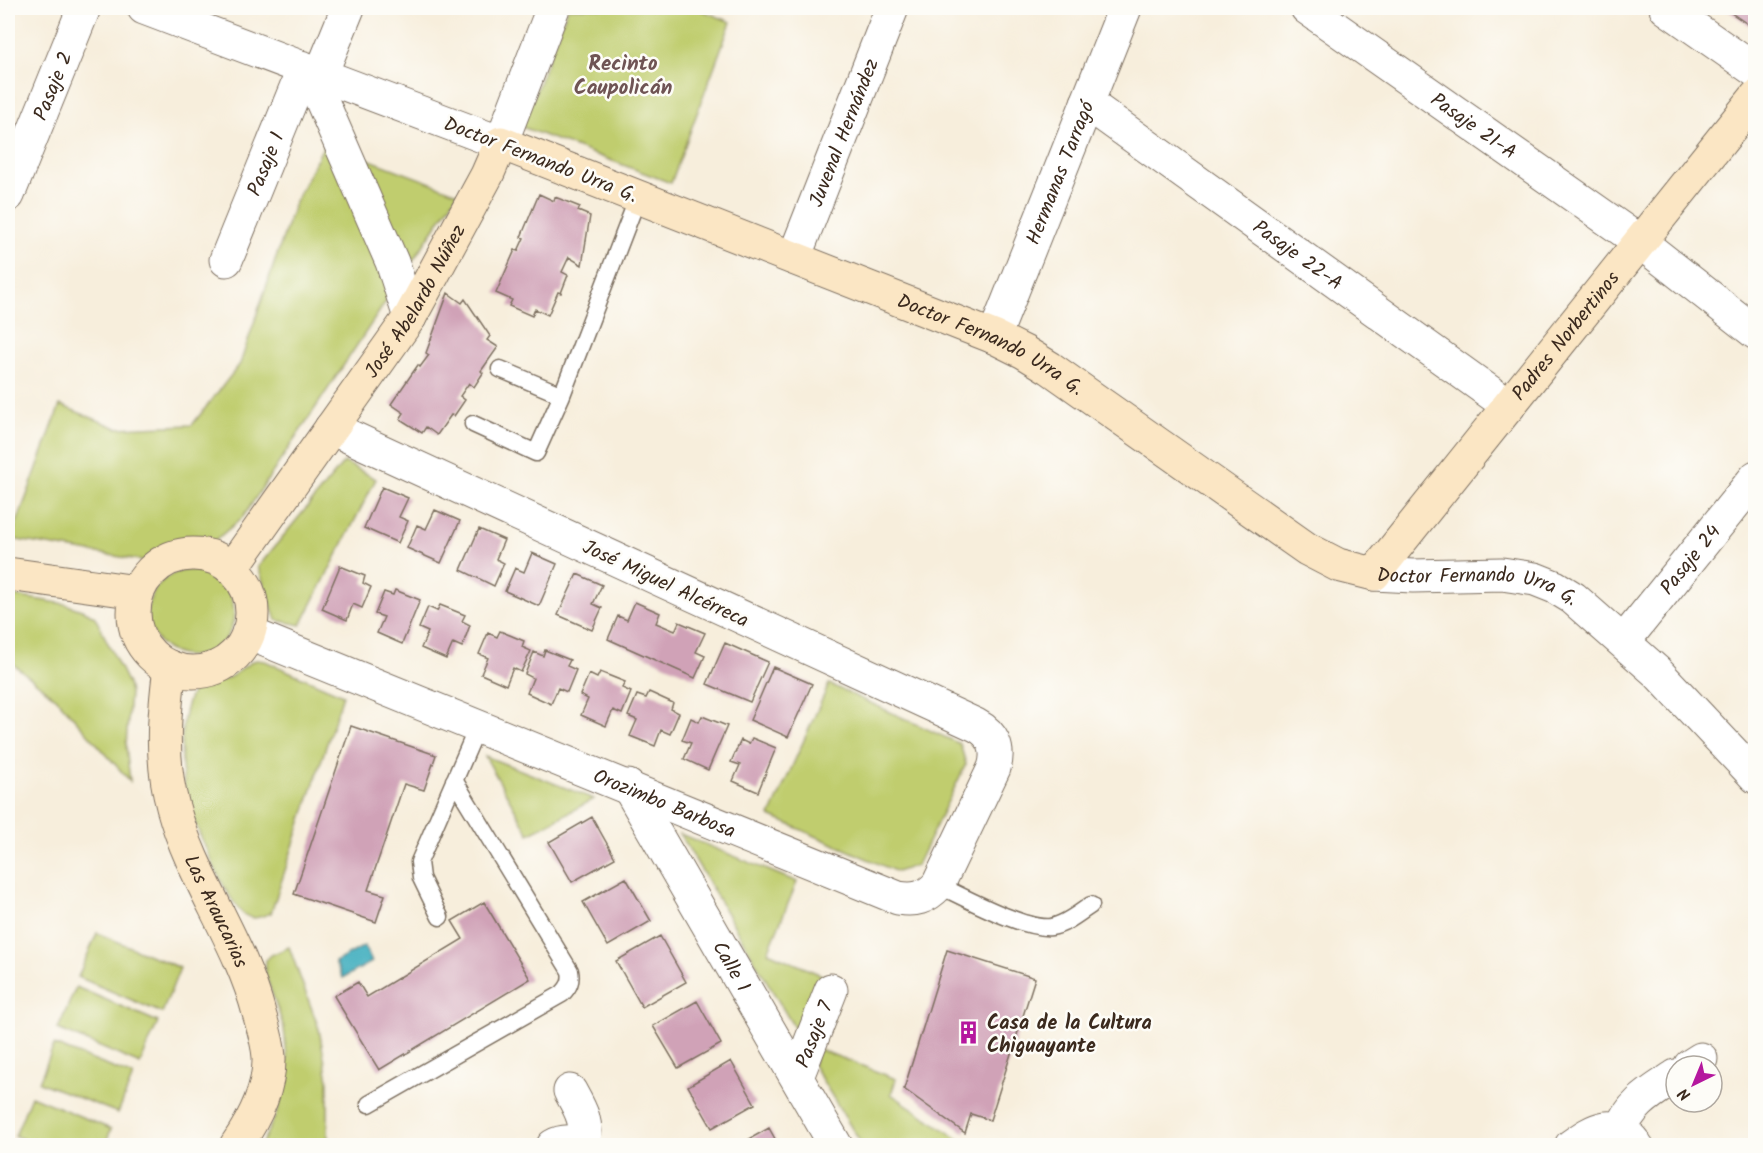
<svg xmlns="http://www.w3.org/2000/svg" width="1763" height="1153" font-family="Kalam,sans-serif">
<rect width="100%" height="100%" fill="#fdfcf7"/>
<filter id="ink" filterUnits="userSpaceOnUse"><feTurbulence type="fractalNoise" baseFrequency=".0167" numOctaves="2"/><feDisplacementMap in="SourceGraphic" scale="12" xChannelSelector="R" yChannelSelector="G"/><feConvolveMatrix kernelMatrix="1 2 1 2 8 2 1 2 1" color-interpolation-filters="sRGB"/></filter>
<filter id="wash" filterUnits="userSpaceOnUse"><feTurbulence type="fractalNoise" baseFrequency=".008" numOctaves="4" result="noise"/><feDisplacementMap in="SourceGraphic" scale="24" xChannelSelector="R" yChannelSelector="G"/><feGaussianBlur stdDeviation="1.35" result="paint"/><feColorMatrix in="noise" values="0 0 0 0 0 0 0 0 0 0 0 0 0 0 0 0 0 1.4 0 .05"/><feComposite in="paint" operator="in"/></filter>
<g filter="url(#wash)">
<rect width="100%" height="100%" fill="#f7eedc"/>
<!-- green -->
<path fill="#c0cd6e" stroke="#7e7c46" stroke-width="1.5" d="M568,8H696L731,22L671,183L522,127Z
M325,143L458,193L243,517L212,543L145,561L11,539L60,405L117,428L192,425L240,364L295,202Z
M344,462L376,479L301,625L276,620L258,567Z
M148 613a43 43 0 1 1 86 0a43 43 0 1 1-86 0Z
M8,595L65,604L87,612L95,617L128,684L130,693L126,745L130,781L57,699L8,660Z
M256,660L265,661L343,695L271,913C262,916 254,921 245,915C226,902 190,815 185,791C180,759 178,722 192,692C204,682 220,683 232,676C241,670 247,663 256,660Z
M829,684L960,744L966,764L917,865L897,872L770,816Z
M485,756L594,799L529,834Z
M680,834L797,882L768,952L826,977L802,1041Z
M97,933L180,968L162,1013L78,977Z
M289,947L319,1029L328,1080V1145H261L276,1115L282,1097L287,1058L284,1028L265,973L266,960L269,956Z
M76,987L158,1022L140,1064L58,1029Z
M54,1045L133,1076L118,1113L39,1082Z
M818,1049L896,1079L891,1094L964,1143L960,1146L862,1145L813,1065Z
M31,1096L111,1129L105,1145H38L15,1136Z"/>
<!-- water -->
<path fill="#42afbf" stroke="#3e6c6e" stroke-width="1.5" d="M364,946L372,962L343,978L335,962Z"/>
<g id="blocks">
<!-- building -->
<path fill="#d0a2b7" d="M1724,8H1756V23L1752,27Z
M539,194L554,201L555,197L580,207L578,211L590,216L582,265L569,257L562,272L568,275L561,293L558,292L548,315L535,309L532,316L509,306L512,300L496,293L515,250L518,251L524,238L521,237Z
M448,293L462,303L465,299L490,336L487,340L498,347L481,371L483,373L474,387L469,383L460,396L465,400L454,416L451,415L437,435L426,427L422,433L400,419L404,413L391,404L418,365L420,367L429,355L426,353Z
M382,487L408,498L399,517L408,521L398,543L364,528Z
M435,510L460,521L441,563L407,548L417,525L426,529Z
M479,529L504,540L496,559L504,563L494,586L461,570Z
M532,553L557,564L539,606L505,591L515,568L524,572Z
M340,566L365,576L363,583L371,587L362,608L353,604L347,620L322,609Z
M577,574L602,585L593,604L602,608L592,630L558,615Z
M395,590L420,600L402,644L377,633L384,617L375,614L384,592L393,595Z
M635,602L660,613L656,623L675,631L679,622L705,633L696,652L705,656L695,678L608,639L618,616L627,620Z
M440,605L465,615L462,621L470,625L462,647L453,643L446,659L421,648L428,632L419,628L428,607L437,611Z
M500,631L524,641L522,647L531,651L521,672L513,668L506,685L481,674L488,658L479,654L488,633L497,637Z
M725,643L768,662L750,702L707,684Z
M545,650L570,660L567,666L576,670L567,692L558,688L551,704L527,693L533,678L525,674L534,652L543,656Z
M773,667L812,684L788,737L750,720Z
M600,672L625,682L622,688L631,692L622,714L613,710L606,726L581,715L588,699L580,695L589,674L597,678Z
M649,692L673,703L671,709L679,713L670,734L661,730L655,746L630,736L637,720L628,716L637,695L646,698Z
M702,716L727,726L708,770L684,759L691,743L682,740L691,718L699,722Z
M351,726L436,755L424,790L404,784L368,890L385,895L376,922L294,894Z
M752,738L776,748L758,792L733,781L740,765L731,762L741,740L749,744Z
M592,817L615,858L572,882L549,842Z
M626,878L651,921L608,946L583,902Z
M484,902L530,979L379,1070L334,996L358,982L367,997L463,939L452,921Z
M660,936L686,982L642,1007L616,961Z
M947,950L1035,978L990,1120L971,1114L965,1133L904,1089Z
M697,1001L721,1044L678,1068L653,1026Z
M731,1061L755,1104L712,1128L688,1086Z
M769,1128L779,1146H737Z"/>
</g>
</g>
<g filter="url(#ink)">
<use href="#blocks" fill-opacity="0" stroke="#7d6f60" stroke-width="1.5"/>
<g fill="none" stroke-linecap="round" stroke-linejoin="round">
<defs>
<path id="lane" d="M500,369L562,395
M473,424L536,453L562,395L638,197
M938,885C964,897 1024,930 1051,927C1065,925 1079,913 1091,905
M440,917L421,878L419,862L478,726
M369,1104L562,994C569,987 572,981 570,971L454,780"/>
<g id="street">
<path d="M144,8L501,143L553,8"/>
<path d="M348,8L321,74L318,87L322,101L392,262L410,317"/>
<path id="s1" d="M1307,8L1640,242L1756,333"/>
<path d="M1666,8L1756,71"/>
<path id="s2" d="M1087,103L1509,406"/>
<path id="s3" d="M8,195L84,8"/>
<path id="s4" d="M794,258L892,8"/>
<path id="s5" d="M226,260L304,68"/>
<path id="s6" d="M994,337L1125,8"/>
<path id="s7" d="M1374,574L1413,576L1502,574L1535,579L1555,587L1573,598L1657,672L1756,777"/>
<path id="s8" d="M248,633L898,898C915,901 926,898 938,885L994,768C1000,749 993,734 976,725L331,428"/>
<path id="s9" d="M1624,641L1756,477"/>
<path id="s10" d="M628,786L836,1146"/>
<path d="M1690,1066L1701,1059"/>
<path id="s11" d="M797,1077L831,990"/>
<path d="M570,1091C580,1109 589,1123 583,1144"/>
<path d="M1621,1131C1630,1103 1654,1091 1676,1076"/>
<path d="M553,1146C563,1140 576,1141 586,1146"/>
<path d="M1571,1146C1595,1129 1614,1116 1636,1145"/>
</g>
<g id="secondary">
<circle cx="193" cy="613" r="59"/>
<path id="s12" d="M232,568L410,317L487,175L501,143L994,337L1024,352L1050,368L1307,549L1338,565L1374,574L1756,97"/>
<path d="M8,574L137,592"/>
<path id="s13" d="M170,667C164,715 160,760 173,807C192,878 240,940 259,1013C263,1027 268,1042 269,1057C270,1089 254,1120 236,1146"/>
</g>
</defs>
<!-- lane casing -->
<use href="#lane" stroke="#7d6f60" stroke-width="19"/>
<!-- street casing -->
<use href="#street" stroke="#7d6f60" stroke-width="35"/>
<!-- secondary casing -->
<use href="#secondary" stroke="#7d6f60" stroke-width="35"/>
<!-- lane -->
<use href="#lane" stroke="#fff" stroke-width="16"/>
<!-- street -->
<use href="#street" stroke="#fff" stroke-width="33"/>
<!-- secondary -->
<use href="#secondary" stroke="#fbe6c4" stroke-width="33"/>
</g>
</g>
<!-- icons -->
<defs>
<symbol id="building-bare" viewBox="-9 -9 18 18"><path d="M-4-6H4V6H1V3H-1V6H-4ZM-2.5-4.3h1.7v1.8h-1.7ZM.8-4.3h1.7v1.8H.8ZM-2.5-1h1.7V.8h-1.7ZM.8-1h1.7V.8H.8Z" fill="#b5179e" stroke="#fdfcf7" stroke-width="2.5" paint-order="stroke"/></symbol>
</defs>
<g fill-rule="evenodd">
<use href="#building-bare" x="952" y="1016" width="33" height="33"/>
</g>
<g text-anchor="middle" stroke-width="5" stroke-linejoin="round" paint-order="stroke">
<!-- street labels -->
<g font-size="20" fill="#3b2a1e" stroke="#fdfcf7">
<text dy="7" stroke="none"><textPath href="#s3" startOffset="118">Pasaje 2</textPath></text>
<text dy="7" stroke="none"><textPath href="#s1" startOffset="204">Pasaje 21-A</textPath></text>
<text dy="7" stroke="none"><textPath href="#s4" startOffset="135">Juvenal Hernández</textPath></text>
<text transform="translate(541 159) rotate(21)" y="7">Doctor Fernando Urra G.</text>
<text dy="7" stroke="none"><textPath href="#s5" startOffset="104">Pasaje 1</textPath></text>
<text dy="7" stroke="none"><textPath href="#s6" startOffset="177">Hermanas Tarragó</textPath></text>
<text dy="7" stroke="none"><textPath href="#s2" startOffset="260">Pasaje 22-A</textPath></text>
<text dy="7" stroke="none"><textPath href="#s12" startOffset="324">José Abelardo Núñez</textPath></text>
<text dy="7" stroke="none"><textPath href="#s12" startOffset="1790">Padres Norbertinos</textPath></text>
<text dy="7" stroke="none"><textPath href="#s12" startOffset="1034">Doctor Fernando Urra G.</textPath></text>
<text dy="7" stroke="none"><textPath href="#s9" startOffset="105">Pasaje 24</textPath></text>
<text transform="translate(666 583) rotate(25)" y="7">José Miguel Alcérreca</text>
<text dy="7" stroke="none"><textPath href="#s7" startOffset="106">Doctor Fernando Urra G.</textPath></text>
<text dy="7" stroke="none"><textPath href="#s8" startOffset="450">Orozimbo Barbosa</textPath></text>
<text dy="7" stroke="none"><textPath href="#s13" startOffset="254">Las Araucarias</textPath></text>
<text dy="7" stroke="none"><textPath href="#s10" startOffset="208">Calle 1</textPath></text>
<text dy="7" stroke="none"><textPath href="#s11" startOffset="46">Pasaje 7</textPath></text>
</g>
<!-- poi labels -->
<g font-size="20" font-weight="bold" fill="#3b2a1e" stroke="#fdfcf7" text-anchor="start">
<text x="987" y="1029">Casa de la Cultura<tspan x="987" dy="23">Chiguayante</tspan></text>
</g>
<!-- neighbourhood labels -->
<g font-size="21" font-weight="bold" fill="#6f5454" stroke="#fdfcf7">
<text x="623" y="70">Recinto<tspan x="623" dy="24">Caupolicán</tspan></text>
</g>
</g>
<!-- margin -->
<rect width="1763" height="1153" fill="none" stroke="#fdfcf7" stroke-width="30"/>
<!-- north arrow -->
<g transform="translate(1694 1084) rotate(223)"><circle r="28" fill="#fdfcf7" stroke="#afa8a0" stroke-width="1.5"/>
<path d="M0-4.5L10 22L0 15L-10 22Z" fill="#b5179e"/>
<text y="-9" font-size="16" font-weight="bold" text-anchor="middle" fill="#3b2a1e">N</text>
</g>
</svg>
